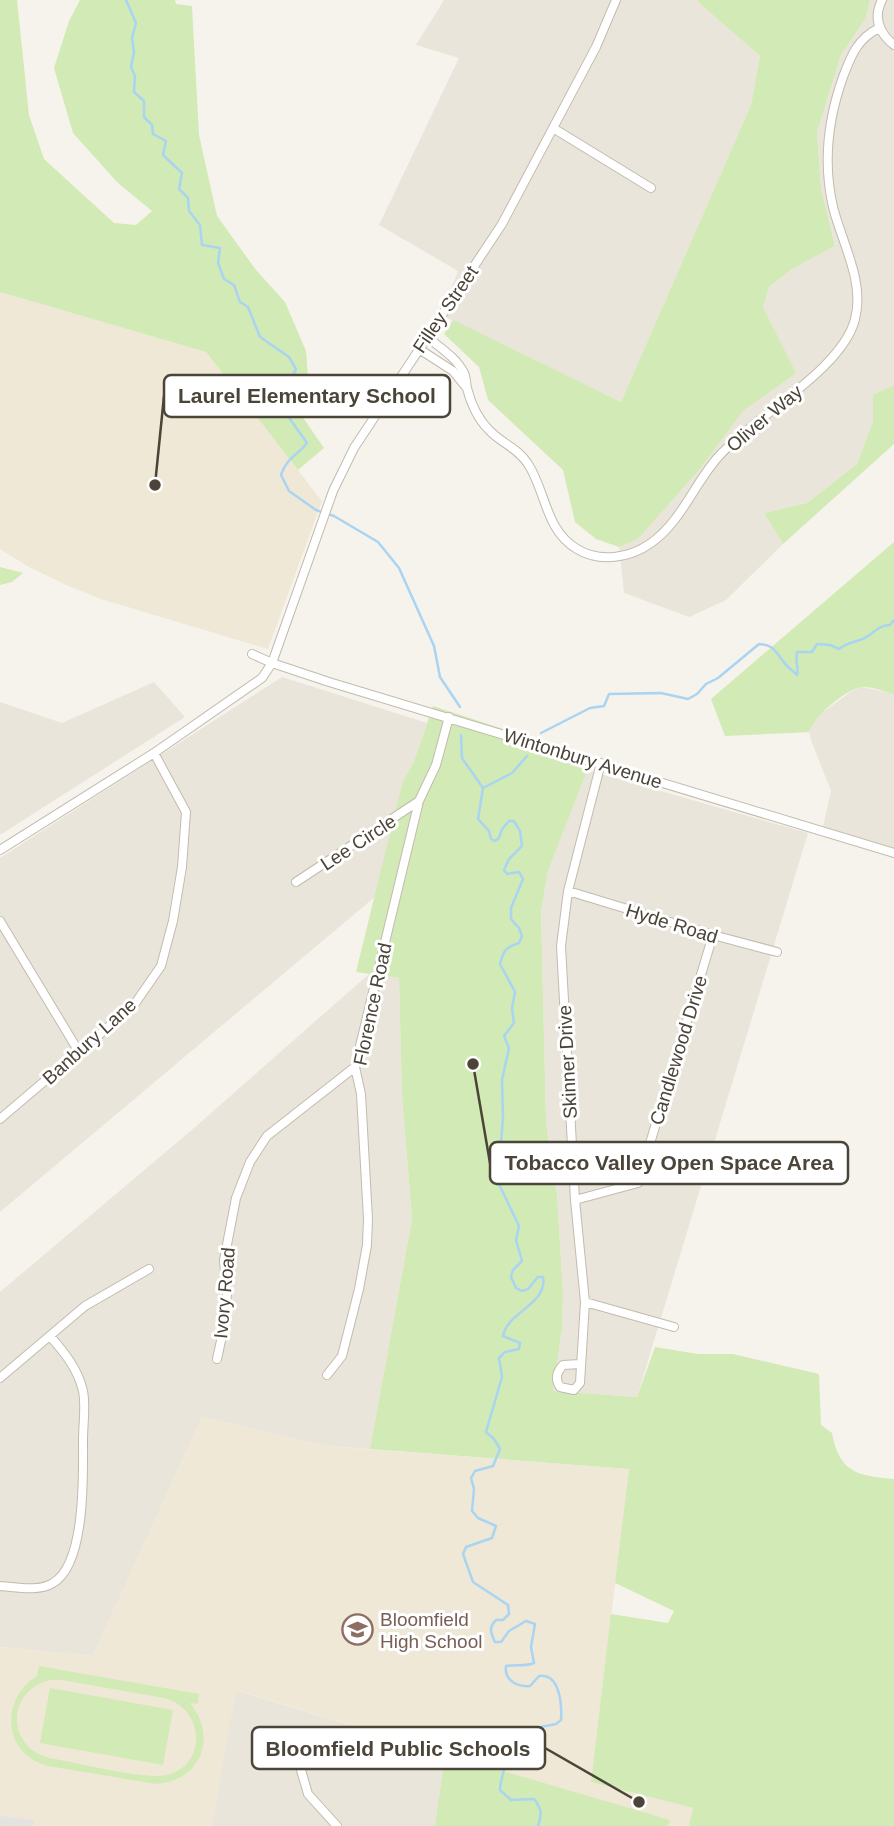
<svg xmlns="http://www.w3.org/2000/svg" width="894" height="1826" font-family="Arial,sans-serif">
<rect width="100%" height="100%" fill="#f6f3ec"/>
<!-- residential -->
<path fill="#eae5da" d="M444,0H698V2L760,56L751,105L621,402L441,315L458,271L379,225L459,58L416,45Z
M870,0H894V385L873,396V421L857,464L807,503L764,513L783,544L726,600L689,617L624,593L619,547L638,539L700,469L743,411L795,373L763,307L769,287L792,269L835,246L821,188L817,132L841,55L866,18Z
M282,677L427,723L414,761L402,784L376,896L0,1212V858Z
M154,682L185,717L0,835V702L62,723Z
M862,687L894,694V853L822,831L831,791L811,740L809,732L811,725L819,715L852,691Z
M587,770L808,833L637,1397L553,1391L562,1329L563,1295L557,1193L552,1172L546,1121L541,911L548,871Z
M369,974L399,978L402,1095L412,1219L370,1449L326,1446L202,1417L93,1656L0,1647V1292L194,1128Z
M235,1690L445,1754L435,1826H212Z"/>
<!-- education -->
<path fill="#efe8d6" d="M0,292L206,352L322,501L268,649L101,599L66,585L27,566L0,549Z
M202,1417L326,1446L629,1469L591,1782L693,1808L689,1825L691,1826H668L669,1820L587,1797L236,1690L212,1826H0V1647L93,1656Z"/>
<!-- green -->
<path fill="#d2eab5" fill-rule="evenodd" d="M0,0H17L29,115L44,159L114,223L136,225L152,211L118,183L73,133L54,68L69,21L80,0H175L176,4L192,6L199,135L217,216L256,270L285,302L306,351L308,377L288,396L324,448L298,470L206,352L0,292Z
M698,0H870L866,18L841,55L817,132L821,188L835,246L792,269L769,287L763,307L796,373L743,411L700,469L638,539L619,547L596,539L575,522L563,470L488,400L479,367L444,334L453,320L621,402L751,105L760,56L698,2Z
M894,385V444L783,544L764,513L807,503L857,464L873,421V395Z
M894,542V694C884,692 872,686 862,687C846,689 813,717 809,732L725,736L711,699Z
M0,567L23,573L12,582L0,585Z
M433,706L592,758L548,871L541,911L546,1120L552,1172L557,1193L563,1295L562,1329L553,1391L637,1397L655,1347L698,1354H733L819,1374L821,1425L832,1433C839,1472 857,1476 894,1479V1826H691L689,1825L693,1808L591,1782L611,1614L668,1623L674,1611L615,1583L629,1469L370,1449L412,1219L402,1095L399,978L356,972L402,784L414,761Z
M39,1666L199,1694L198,1704L190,1703C218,1737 201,1781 156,1784L48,1766C2,1754 0,1699 37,1676ZM50,1680H62L164,1698C205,1708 208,1766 166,1775C144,1780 75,1762 49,1758C6,1746 6,1691 50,1680Z
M50,1688L173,1710L163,1765L40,1743Z
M445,1754L670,1820L668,1826H435Z"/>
<!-- parking -->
<path fill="#e5e3e0" d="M0,1816L34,1820L33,1826H0Z"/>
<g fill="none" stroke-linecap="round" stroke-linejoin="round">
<!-- stream -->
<path stroke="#a9d4f2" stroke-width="2.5" d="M126,0L136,23L132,38L134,52L131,67L135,76L134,92L144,101V117L152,125L153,134L166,141L163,155L182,173L179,189L188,198L189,211L200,225L202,245L220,248L218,263L224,279L234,285L240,302L248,307L260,337L289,357L296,369L291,380L278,392V402L307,443C296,457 287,457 281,475L289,491L316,510L334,516L378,542L399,568L434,646L440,677L460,707
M541,733L590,708L604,706L609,694L661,693L688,699L697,694L706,684L718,678L759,644C773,644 776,652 783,661C786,666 793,671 797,675C799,667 795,663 797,652H812L817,644L830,645L839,649C847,643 851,643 860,640C871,637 877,625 890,625L894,620
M461,735L462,758L483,788L478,819L489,831L491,839L495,841L499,838L502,829L509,821H514L520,831L522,846L509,859L504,870L507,874L519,872L523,879L511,908V919L519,928L522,936L519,943C506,947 503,951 500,964L515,992L512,1008L514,1023L504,1036L509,1048L502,1080L503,1117L498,1182L519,1226L516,1240L522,1261L513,1270L511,1277L516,1288L522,1291L528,1289L538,1277H543C548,1304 507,1312 503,1336L520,1343L519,1349L505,1352L499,1358L502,1377L486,1432L494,1439L500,1449L493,1466L475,1471L471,1478L474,1489L472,1511L478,1518L496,1526L492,1538L466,1547L463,1554L473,1582L508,1605L509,1614L503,1620H496C488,1628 491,1633 495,1642H501L509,1631L526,1621L535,1624L531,1647L534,1663C525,1667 516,1664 506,1666C504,1681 518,1687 530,1686L539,1676C560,1673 562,1705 561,1720L556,1724L488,1737L487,1743L490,1749L501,1751C510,1763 500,1776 500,1790L511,1800L534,1799C542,1809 542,1814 538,1826
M483,788L512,773L527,756"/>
<defs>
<path id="minor" d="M882,0C873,18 879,33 894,45
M553,128L651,188
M426,336C439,347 456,357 464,373C466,377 466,383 467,388C471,404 477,418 489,430C501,443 518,448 528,464C546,491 545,530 577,549C600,563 630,558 651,543C682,521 695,482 719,456C754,417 843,369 855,319C865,282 842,243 833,207C823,164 828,119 843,77C851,56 857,39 879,28
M419,349L453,371L466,387
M252,654L272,663L329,682L894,853
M0,850L154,753L262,678L272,663L333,491L354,448L502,224L596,47L616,0
M296,882L419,801
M568,891L713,935L777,952
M0,921L79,1052
M0,1119L134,1005L161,966L173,921L182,867L186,812L154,753
M575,1200L638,1183L713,935
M585,1302L674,1327
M217,1359L224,1327L227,1294L224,1260L236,1198L250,1162L267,1136L355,1067
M580,1364L563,1365C556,1373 555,1379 560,1387L574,1390L580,1383L585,1302L575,1200L561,946L568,891L601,763
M327,1375L342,1356L359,1289L367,1245L368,1219L361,1094L355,1067L419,801L436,765L449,717
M0,1378L85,1306L149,1269
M0,1586C16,1587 39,1592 53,1583C86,1564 83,1474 83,1440C83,1424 86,1406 83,1391C78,1369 64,1352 50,1336
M301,1770L308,1794L337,1826"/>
</defs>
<!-- minor casing -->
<use href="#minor" stroke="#c2bbae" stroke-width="10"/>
<!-- minor -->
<use href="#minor" stroke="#fff" stroke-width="8"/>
</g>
<!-- icons -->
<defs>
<symbol id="school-ring" viewBox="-11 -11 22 22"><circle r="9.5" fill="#fff" stroke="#8d6e63" stroke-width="1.5"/><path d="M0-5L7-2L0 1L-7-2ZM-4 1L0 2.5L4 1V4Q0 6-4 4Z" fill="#8d6e63"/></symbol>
</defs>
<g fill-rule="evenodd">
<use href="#school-ring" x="340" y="1612" width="35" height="35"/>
</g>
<g text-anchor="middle" stroke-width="6" stroke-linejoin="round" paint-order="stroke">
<!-- street labels -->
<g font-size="19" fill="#4b4439" stroke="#fff">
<text transform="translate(445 309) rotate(-56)" y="7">Filley Street</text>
<text transform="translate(764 418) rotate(-40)" y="7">Oliver Way</text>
<text transform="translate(583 758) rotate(17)" y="7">Wintonbury Avenue</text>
<text transform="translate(358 842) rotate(-33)" y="7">Lee Circle</text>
<text transform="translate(672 923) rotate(17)" y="7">Hyde Road</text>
<text transform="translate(372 1004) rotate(-78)" y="7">Florence Road</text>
<text transform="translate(89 1041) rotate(-42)" y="7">Banbury Lane</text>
<text transform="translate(678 1050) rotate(-73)" y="7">Candlewood Drive</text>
<text transform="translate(567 1062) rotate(-93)" y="7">Skinner Drive</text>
<text transform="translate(224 1293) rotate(-85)" y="7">Ivory Road</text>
</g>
<!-- education labels -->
<g font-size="19" fill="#785e54" stroke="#fff" text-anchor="start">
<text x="380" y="1626">Bloomfield<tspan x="380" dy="22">High School</tspan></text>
</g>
</g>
<!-- callouts -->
<path fill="none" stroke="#4b4439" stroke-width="2.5" d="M155 485L164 396M473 1064L490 1163M639 1802L545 1748"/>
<g fill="#4b4439" stroke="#fff" stroke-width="2.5">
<circle cx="155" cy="485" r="7"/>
<circle cx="473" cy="1064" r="7"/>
<circle cx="639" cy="1802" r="7"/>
</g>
<g fill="#fff" stroke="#4b4439" stroke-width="2.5">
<rect x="164" y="375" width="286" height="42" rx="7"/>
<rect x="490" y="1142" width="358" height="42" rx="7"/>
<rect x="252" y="1727" width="293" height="42" rx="7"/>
</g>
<g font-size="21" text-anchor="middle" font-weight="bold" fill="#4b4439">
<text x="307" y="403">Laurel Elementary School</text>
<text x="669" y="1170">Tobacco Valley Open Space Area</text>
<text x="398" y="1756">Bloomfield Public Schools</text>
</g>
</svg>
